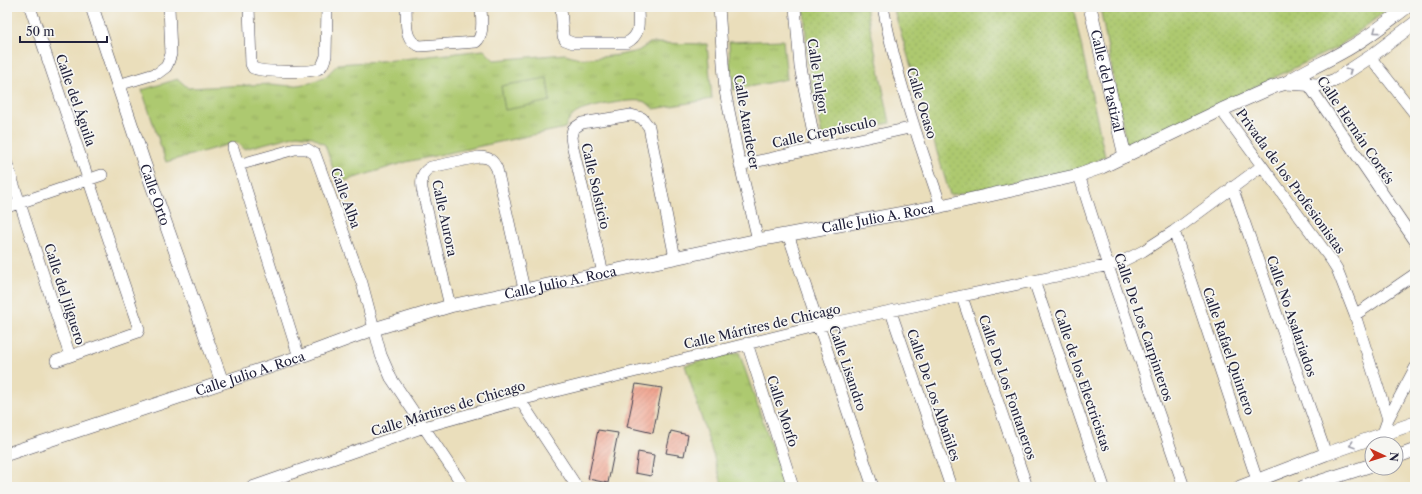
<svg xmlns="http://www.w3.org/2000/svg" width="1422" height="494" font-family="'Libre Caslon Text',serif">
<defs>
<pattern id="grass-dots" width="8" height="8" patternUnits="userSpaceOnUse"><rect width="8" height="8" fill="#adc970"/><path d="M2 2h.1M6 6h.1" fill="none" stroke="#95ac62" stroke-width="1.8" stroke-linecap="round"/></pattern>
<pattern id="park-tufts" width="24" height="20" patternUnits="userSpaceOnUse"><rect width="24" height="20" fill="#adc970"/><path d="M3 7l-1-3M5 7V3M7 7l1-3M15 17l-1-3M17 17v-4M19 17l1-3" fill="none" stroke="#95ac62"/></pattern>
<pattern id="building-hatch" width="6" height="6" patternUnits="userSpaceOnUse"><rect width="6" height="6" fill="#f0a08b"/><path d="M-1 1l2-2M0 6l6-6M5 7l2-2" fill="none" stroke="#c28273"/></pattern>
</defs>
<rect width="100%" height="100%" fill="#f6f6f2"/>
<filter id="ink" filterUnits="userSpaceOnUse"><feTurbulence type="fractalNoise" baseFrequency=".025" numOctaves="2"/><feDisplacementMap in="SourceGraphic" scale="8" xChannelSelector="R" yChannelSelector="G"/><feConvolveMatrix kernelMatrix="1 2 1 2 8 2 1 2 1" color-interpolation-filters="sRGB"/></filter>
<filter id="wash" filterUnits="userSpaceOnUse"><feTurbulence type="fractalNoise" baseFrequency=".012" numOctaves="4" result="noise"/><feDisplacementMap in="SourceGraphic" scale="16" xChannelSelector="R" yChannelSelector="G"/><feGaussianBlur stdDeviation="0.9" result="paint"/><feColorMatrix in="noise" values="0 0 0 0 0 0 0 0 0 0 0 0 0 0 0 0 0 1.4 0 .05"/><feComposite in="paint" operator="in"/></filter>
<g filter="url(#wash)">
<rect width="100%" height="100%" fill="#eadebb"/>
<!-- grass -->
<path fill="url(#grass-dots)" stroke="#687656" d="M804,7H866L890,123L822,136L808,63Z
M893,7H1073L1105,157L1075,171L950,195Z
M1100,7H1391L1338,47L1127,148Z"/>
<!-- park -->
<path fill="url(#park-tufts)" stroke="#687656" d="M783,40L787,79L734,90L730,66L729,42Z
M650,43L707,44L712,99L654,109C651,107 648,103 645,102C636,97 587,107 578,112C571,116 568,121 565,128L406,162L338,183L325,145L313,137L297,135L244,149L237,142L166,162L142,90L178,79L188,88L271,84L291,86L310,83L326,76L338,64L394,60L484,50L494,60L565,54L583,59L619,55L638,51Z
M739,352L785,485L778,487H723L685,365Z"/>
<!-- garden -->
<path fill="#adc970" stroke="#687656" d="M547,78L550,101L505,110L501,86Z"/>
<g id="blocks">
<!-- building -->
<path fill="url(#building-hatch)" d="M636,384L662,388L653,433L627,427Z
M598,430L618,433L608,483L588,479Z
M671,431L688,435L684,456L666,453Z
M638,452L654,455L651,476L635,473Z"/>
</g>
</g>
<g filter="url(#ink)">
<use href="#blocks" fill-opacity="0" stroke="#403e4e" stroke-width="1"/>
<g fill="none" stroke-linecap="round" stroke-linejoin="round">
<defs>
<path id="minor" d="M30,7L139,329L138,332L56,361
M249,7L251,64L253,68C261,72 310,73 318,69C323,67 324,61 326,56L327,7
M406,7C407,21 403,41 420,46L476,42C485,35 481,17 481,7
M561,7L563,36L565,40L573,43H626C642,35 638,23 638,7
M719,7L725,91L740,165L758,240
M795,7L800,67L816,148
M883,7C896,75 918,140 941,206
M1370,57L1415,114
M1304,78L1415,241
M118,85L158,73L166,67L168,63L171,54L169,7
M1221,110L1332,261L1337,269L1355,315L1388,419L1379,444
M233,148L299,357
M7,164L70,356
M238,165L295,149H307L315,154L362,283L381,355L391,378L464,487
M740,165L914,127
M1079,175L1108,266L1184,487
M1232,187L1326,454
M7,207L102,175
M1174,231L1257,480
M788,234L873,487
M603,273L572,144L571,137L573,129L582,123L631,115L642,118L649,127L675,258
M1034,281L1104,487
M962,297L1027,487
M450,306L422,189C421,180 421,172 431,167L479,157C489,157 493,160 497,169L524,289
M891,312L951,487
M1355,315L1415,274
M747,343L793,487
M520,400L577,487
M1388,419L1415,368
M252,487L424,427L520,400L819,326L1119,263L1143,251L1174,231L1262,166"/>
<g id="tertiary">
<path id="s1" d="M92,7L143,160L222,382"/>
<path id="s2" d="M1090,7L1125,156"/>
<path d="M1286,83C1305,70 1326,62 1346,50C1368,38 1387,22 1407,7"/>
<path id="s3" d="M7,454L299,357L374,329L450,306L758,240L941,206L1079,175L1102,167L1221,110L1273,87L1286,83L1318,85L1327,83L1335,80L1370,57L1415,23"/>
<path d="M1396,457L1415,450"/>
<path d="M1240,487L1326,454L1415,423"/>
<path d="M1303,487L1372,465"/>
</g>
</defs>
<!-- minor casing -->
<use href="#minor" stroke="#403e4e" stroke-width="12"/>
<!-- tertiary casing -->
<use href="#tertiary" stroke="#403e4e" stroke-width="14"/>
<!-- minor -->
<use href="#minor" stroke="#fff" stroke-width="11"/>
<!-- tertiary -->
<use href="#tertiary" stroke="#fff" stroke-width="13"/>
</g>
<!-- one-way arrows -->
<defs><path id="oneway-chevron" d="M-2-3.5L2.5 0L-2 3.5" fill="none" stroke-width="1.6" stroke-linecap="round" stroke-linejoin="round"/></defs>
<g stroke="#9c9ca7">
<use href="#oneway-chevron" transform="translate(1376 31) rotate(143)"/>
<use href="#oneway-chevron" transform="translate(1349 71) rotate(-35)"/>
<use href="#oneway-chevron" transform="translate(1352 445) rotate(161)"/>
</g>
</g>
<g text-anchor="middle" stroke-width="3.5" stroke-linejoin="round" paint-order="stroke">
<!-- street labels -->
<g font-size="13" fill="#22223b" stroke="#f6f6f2">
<text transform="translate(818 76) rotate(81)" y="5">Calle Fulgor</text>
<text dy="5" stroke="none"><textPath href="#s2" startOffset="76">Calle del Pastizal</textPath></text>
<text transform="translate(76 100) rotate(71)" y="5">Calle del Águila</text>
<text transform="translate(922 103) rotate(73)" y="5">Calle Ocaso</text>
<text transform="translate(747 122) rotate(80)" y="5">Calle Atardecer</text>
<text transform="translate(1356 130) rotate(56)" y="5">Calle Hernán Cortés</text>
<text transform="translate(824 132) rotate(-12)" y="5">Calle Crepúsculo</text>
<text transform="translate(1291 181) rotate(54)" y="5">Privada de los Profesionistas</text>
<text transform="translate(596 186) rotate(77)" y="5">Calle Solsticio</text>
<text dy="5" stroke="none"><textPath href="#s1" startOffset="198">Calle Orto</textPath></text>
<text transform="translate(346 198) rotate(70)" y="5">Calle Alba</text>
<text transform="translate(445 218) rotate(78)" y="5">Calle Aurora</text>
<text dy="5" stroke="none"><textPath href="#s3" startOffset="904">Calle Julio A. Roca</textPath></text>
<text dy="5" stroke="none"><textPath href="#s3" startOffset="580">Calle Julio A. Roca</textPath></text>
<text transform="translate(65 294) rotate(72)" y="5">Calle del Jilguero</text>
<text transform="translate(1292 316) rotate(71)" y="5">Calle No Asalariados</text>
<text transform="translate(762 326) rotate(-13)" y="5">Calle Mártires de Chicago</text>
<text transform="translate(1144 327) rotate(71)" y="5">Calle De Los Carpinteros</text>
<text transform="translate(1229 351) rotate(71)" y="5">Calle Rafael Quintero</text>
<text transform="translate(848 368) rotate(71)" y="5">Calle Lisandro</text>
<text dy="5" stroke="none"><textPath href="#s3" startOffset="256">Calle Julio A. Roca</textPath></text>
<text transform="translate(1083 380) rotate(71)" y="5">Calle de los Electricistas</text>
<text transform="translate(1008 387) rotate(71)" y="5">Calle De Los Fontaneros</text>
<text transform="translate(934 395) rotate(71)" y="5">Calle De Los Albañiles</text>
<text transform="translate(448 408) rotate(-17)" y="5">Calle Mártires de Chicago</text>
<text transform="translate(783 411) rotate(72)" y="5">Calle Morfo</text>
</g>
</g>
<!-- margin -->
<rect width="1422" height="494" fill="none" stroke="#f6f6f2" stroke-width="24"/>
<!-- north arrow -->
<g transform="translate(1384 456) rotate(94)"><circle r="19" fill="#f6f6f2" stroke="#a1a1a9"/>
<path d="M0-3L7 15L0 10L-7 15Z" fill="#c8321e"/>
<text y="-6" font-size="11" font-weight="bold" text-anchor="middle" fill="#22223b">N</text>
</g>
<!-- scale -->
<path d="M20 36v6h87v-6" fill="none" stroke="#22223b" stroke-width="2"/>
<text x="26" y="36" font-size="12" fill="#22223b" stroke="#f6f6f2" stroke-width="3" paint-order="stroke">50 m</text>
</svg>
